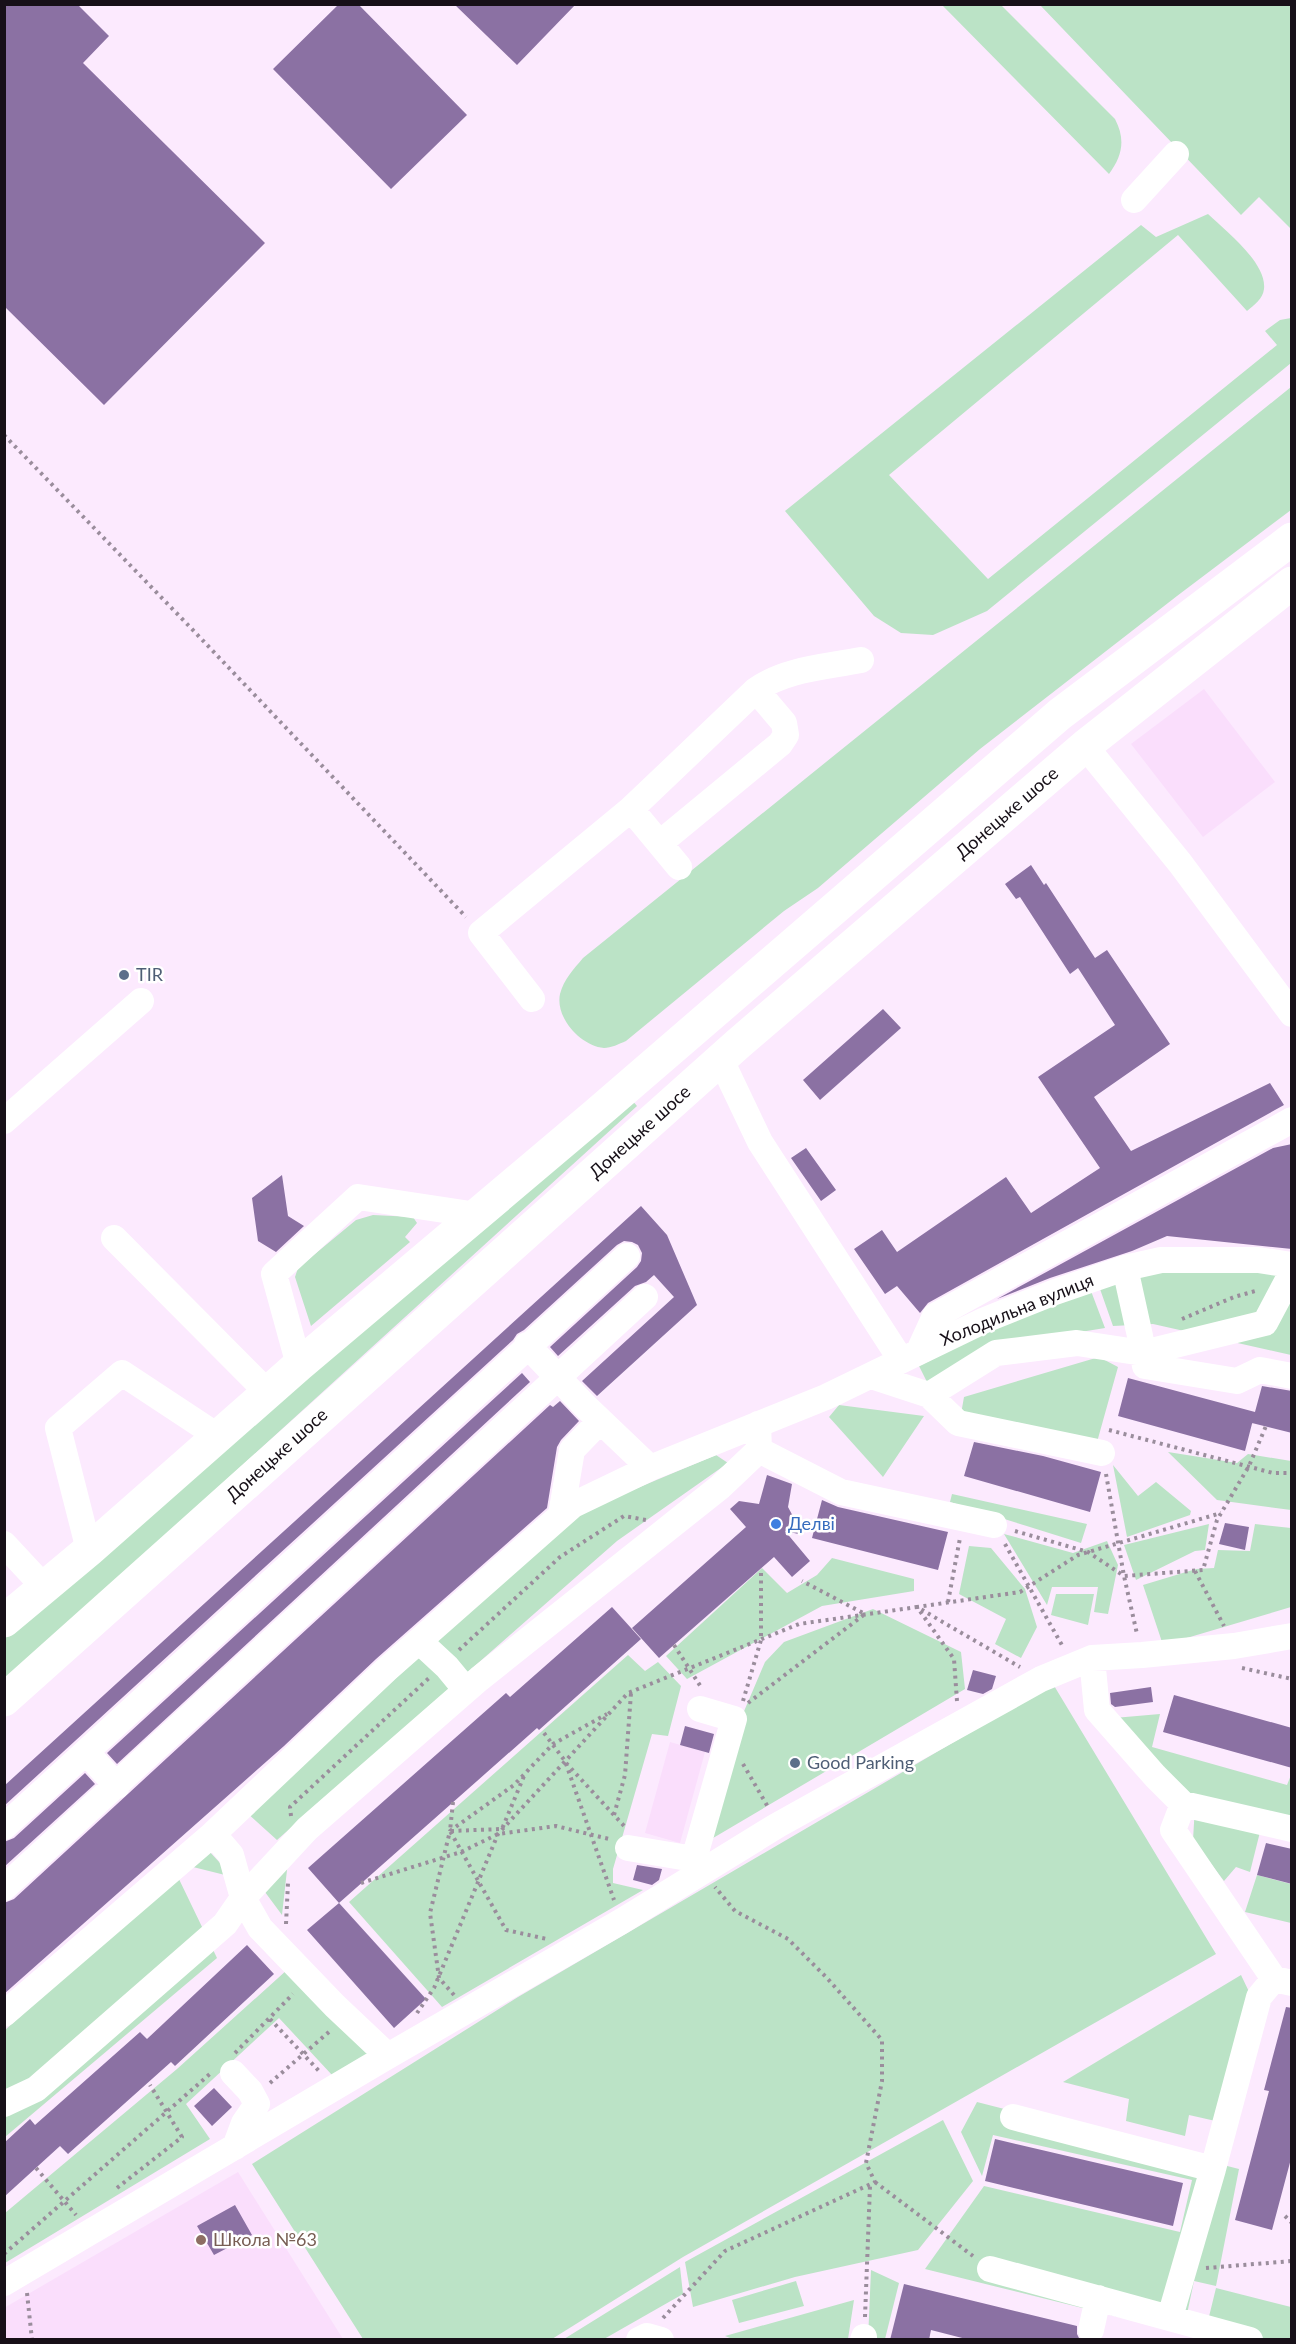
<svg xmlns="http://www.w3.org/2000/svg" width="1296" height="2344" font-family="Lato,sans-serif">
<rect width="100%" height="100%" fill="#fceafe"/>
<!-- built -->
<path fill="#fadefc" d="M1204,689L1275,782L1203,837L1131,744Z
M670,1742L705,1752L680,1843L645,1833Z
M238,2172L343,2339H5L4,2308Z"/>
<!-- green -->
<path fill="#bbe3c6" d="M942,5H1001L1115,119C1126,140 1122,156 1109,174Z
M1040,5H1291V229L1259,197L1241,215Z
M1208,214C1226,231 1267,263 1264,289C1263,299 1254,305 1247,311L1178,235L889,475L988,579L1277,345L1265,331L1280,320L1291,318V363L987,611L933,635L901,633L874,616L785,511L1141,225L1156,237Z
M1291,387V510L1177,596L980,749L818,888L784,911L626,1041C619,1044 611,1048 604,1048C581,1046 555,1018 560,994C564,979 573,970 583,958Z
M631,1099L637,1106L5,1681V1634Z
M373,1215L413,1217L417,1223L405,1237L410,1242L311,1326L295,1277L298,1268L356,1220Z
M1291,1270V1355L1153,1324L1113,1326L1100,1289L1134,1272Z
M1091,1291L1105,1328L995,1346L927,1382L919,1366L996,1327Z
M1099,1357L1118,1367L1092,1460L958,1431L964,1397Z
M839,1405L924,1416L883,1477L829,1417Z
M1168,1452L1237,1463L1248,1454L1291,1461V1510L1217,1500Z
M716,1455L728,1463L617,1541L277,1840L247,1813L578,1513Z
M1113,1465L1138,1496L1156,1482L1191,1511L1190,1515L1127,1537Z
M952,1494L1087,1524L1081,1543L950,1502Z
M1209,1524L1205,1550L1195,1551L1136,1580L1124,1545Z
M1255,1524L1291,1528V1607L1163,1645L1143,1585L1196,1569L1214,1568L1218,1550L1250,1551Z
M1004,1534L1073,1553L1107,1541L1118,1565L1108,1614L1094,1612L1098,1587H1052L1047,1605Z
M969,1546L991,1548L1025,1589L1037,1627L1021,1658L995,1644L1006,1619L959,1594Z
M832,1558L914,1579V1591L822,1606L687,1679L666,1656L762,1568L787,1593L817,1575Z
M1056,1594H1094L1088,1625L1051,1615Z
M873,1609L961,1652L965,1689L708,1841L742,1716L765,1662L784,1642Z
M628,1655L645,1671L658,1662L681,1686L668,1736L652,1734L613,1869V1883L643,1890L442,2007L349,1902Z
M1053,1684L1216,1954L683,2257L552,2339H363L252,2164L518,1997Z
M1160,1714L1152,1747L1287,1785L1291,1775V1841L1260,1832L1250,1872L1236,1867L1224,1881L1193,1840L1195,1806L1114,1718Z
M208,1850L233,1877L189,1866Z
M288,1861L282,1915L262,1888Z
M177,1875L217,1958L5,2137L4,2031Z
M1257,1875L1291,1884V1923L1245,1912Z
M288,1969L374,2051L332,2075L279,2018L186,2104L210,2139L5,2263V2213L177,2069Z
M1241,1975L1252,1998L1220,2122L1189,2115L1185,2136L1126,2121L1129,2099L1063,2082Z
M977,2102L1239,2169L1216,2286L1194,2281L1183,2333L925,2269L984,2186L1180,2232L1192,2180L993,2135L982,2176L961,2132Z
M943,2120L973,2181L918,2250L795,2277L693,2307L685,2262Z
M680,2267L683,2294L604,2339H564Z
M871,2270L899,2283L885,2339L868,2340Z
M796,2281L804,2306L739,2323L732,2300Z
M1216,2288L1291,2307V2339L1212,2340L1204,2337Z
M854,2300L848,2339L735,2340L725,2336Z"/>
<!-- building -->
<path fill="#8b71a3" d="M4,4H77L109,36L83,63L265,243L104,405L4,306Z
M339,4H358L467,115L391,189L273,69Z
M454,4H576L517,65Z
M1031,865L1044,885L1046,883L1095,958L1107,950L1170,1044L1094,1097L1131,1151L1270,1083L1284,1105L928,1303L920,1313L897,1286L885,1294L854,1249L882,1230L897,1252L1006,1177L1031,1213L1100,1168L1038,1077L1115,1025L1078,968L1070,974L1020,897L1016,899L1005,884Z
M883,1009L901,1028L820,1100L803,1080Z
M1292,1144V1249L1167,1236L1132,1251L1050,1278L997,1299L1273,1148Z
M806,1148L836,1190L821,1201L791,1158Z
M282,1175L288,1216L304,1226L276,1252L258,1241L252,1198Z
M641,1206L667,1235L697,1305L597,1396L582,1381L674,1297L654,1275L646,1282L635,1286L558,1356L550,1347L637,1267L641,1261L642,1253L638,1245L632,1242L624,1241L617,1245L524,1330L517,1334L513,1340L4,1806V1786Z
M522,1373L530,1382L117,1764L107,1753Z
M1128,1378L1255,1412L1245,1451L1118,1416Z
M1262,1386L1292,1391V1433L1252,1423Z
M560,1401L579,1421L561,1440L557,1447L547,1508L376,1659L284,1746L4,1994V1903L14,1899L550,1405L553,1407Z
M974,1442L1043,1456L1101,1472L1090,1512L964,1476Z
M767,1475L792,1484L788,1507L803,1535L785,1531L810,1561L792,1577L774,1557L659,1658L632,1628L746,1527L730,1509L739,1501L759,1504Z
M822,1500L838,1507L948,1532L938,1570L812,1538Z
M1225,1523L1249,1527L1245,1550L1219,1544Z
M612,1607L641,1639L539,1730L537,1728L339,1903L308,1868L506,1693L510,1697Z
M973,1670L996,1676L992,1689L983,1694L967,1690Z
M1151,1687L1153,1702L1115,1707L1111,1704L1110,1693Z
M1174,1695L1292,1728V1768L1163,1732Z
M685,1726L714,1734L709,1753L680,1745Z
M85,1773L95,1784L4,1867V1842L14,1838Z
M1266,1843L1292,1849V1884L1257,1875Z
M637,1865L662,1869L659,1880L652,1885L633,1880Z
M339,1903L426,1999L394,2028L307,1930Z
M247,1945L274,1974L175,2066L171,2062L68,2154L60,2146L4,2197V2143L30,2119L35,2125L140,2032L147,2039Z
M1286,2007L1292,2008V2155L1272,2230L1235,2220L1269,2091L1264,2090Z
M214,2088L232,2107L212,2126L194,2106Z
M995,2139L1183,2183L1173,2226L985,2181Z
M235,2205L252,2235L214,2255L197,2226Z
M904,2284L1077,2326V2334L1080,2340H970L931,2330L929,2340H890Z"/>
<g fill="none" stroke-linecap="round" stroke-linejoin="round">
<!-- path -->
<path stroke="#9a8d9c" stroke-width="4" stroke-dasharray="3 4.5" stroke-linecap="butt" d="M4,435L190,627L466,917
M1182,1319L1234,1297L1259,1290
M1109,1430L1273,1473H1292
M1106,1474L1124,1576L1137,1634
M1015,1531L1088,1552L1124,1576L1203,1570L1217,1520L1249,1466L1266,1426
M1005,1544L1063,1647
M1195,1571L1224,1626
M948,1602L960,1538
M674,1645L701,1687
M459,1650L560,1557L624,1516L646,1520
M1242,1668L1292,1679
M743,1701L761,1640V1572
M957,1701L954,1659L917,1607L1020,1592L1078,1555L1221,1513
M748,1703L865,1614L802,1581
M544,1733L565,1761L614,1900
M566,1763L626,1828
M743,1764L768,1807
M453,1802L450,1831L506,1930L547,1939
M614,1815L625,1775L631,1693
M291,1816L290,1807L429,1678
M451,1831L502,1829L524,1776
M361,1883L461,1852L498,1834L556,1826L609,1839
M286,1924L288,1883
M454,1995L439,1978L430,1913L450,1831L514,1785L553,1744L607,1714
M417,2013L434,1988L498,1834L628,1693L799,1624L917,1607L1020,1667
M270,2019L320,2072
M235,2053L293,1994
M270,2083L330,2031
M36,2168L76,2215
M875,2182L973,2256
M117,2188L182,2137L150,2085
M1285,2216L1292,2223
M4,2254L211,2073
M1206,2268L1292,2261
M27,2293L32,2340
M865,2317L870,2186
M663,2318L725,2251L875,2182L866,2163L882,2081V2040L827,1978L788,1939L735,1911L715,1887"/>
<!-- minor -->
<path stroke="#fff" stroke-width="26" d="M1134,200L1176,154
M1085,746L1180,863L1292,1014
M631,809L756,690C785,669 826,667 861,660
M660,843L780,744L786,735L784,723L756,690
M532,999L481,933L631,809L679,867
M721,1060L760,1142L901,1360
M4,1121L141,1001
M114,1238L268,1393
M1125,1268L1140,1336L1145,1366L1237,1381L1260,1370L1292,1376
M527,1345L585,1406L650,1468
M919,1351L935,1316L1292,1120
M299,1365L274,1274L358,1197L477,1215
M871,1376L929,1395L958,1423L1102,1453
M929,1395L996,1353L1077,1343L1143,1353L1265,1323L1292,1272
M759,1450L841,1492L994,1525
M561,1515L572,1450L600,1421
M4,1544L44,1587
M89,1550L58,1428L122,1373L219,1437
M419,1641L447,1667L466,1690
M1092,1658L1097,1710L1155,1776L1183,1804L1292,1829
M700,1709L734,1719L694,1859L702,1872
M87,1753L117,1786
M1183,1804L1173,1830L1274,1979L1292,1983
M4,1827L627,1256
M213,1834L231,1855L243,1898L260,1928L335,2006L388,2056
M628,1848L694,1859
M4,1888L645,1297
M4,2014L213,1834L386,1670L573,1505L650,1468L826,1397L985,1320L1055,1292L1125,1268L1161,1260H1258L1292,1265
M233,2073L250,2091L257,2104L244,2123L235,2147
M4,2104L36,2089L225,1924L243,1898L307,1829L479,1679L720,1487L759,1450L758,1424
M1013,2117L1213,2169L1170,2317
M1213,2169L1259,1997L1274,1979
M990,2269L1250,2340
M4,2283L388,2056L622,1921L778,1825L1041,1679L1092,1658L1142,1655L1234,1646L1292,1636
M1091,2330L1098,2298
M639,2340L647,2336L661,2340
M863,2340L864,2337"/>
<!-- highway -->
<path stroke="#fff" stroke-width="33" d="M4,1621L89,1550L299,1365L595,1115L1060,714L1292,539
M4,1700L739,1043L1085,746L1292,583"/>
</g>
<!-- markers -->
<g fill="#5c6f8a" stroke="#fff" stroke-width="2">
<circle cx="124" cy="975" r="6"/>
<circle cx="795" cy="1763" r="6"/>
</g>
<circle fill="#3f7fe0" stroke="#fff" stroke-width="2" cx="776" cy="1524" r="6"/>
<circle fill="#8d6e63" stroke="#fff" stroke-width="2" cx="201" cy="2240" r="6"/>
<g text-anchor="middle" stroke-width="5" stroke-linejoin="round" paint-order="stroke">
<!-- street labels -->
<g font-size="18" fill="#171018" stroke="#fff">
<text transform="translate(1007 813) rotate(-41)" y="6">Донецьке шосе</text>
<text transform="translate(640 1132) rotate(-42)" y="6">Донецьке шосе</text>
<text transform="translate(1017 1310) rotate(-22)" y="6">Холодильна вулиця</text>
<text transform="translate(277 1455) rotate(-42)" y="6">Донецьке шосе</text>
</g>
<!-- service labels -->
<g font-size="18" fill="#4e5e75" stroke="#fff" text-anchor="start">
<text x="136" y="981">TIR</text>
<text x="807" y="1769">Good Parking</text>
</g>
<!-- shop labels -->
<g font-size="18" fill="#366cbe" stroke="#fff" text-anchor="start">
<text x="788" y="1530">Делві</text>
</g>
<!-- education labels -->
<g font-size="18" fill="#785e54" stroke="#fff" text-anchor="start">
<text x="213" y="2246">Школа №63</text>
</g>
</g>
<!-- border -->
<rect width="1296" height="2344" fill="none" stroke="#171018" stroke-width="12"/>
</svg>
